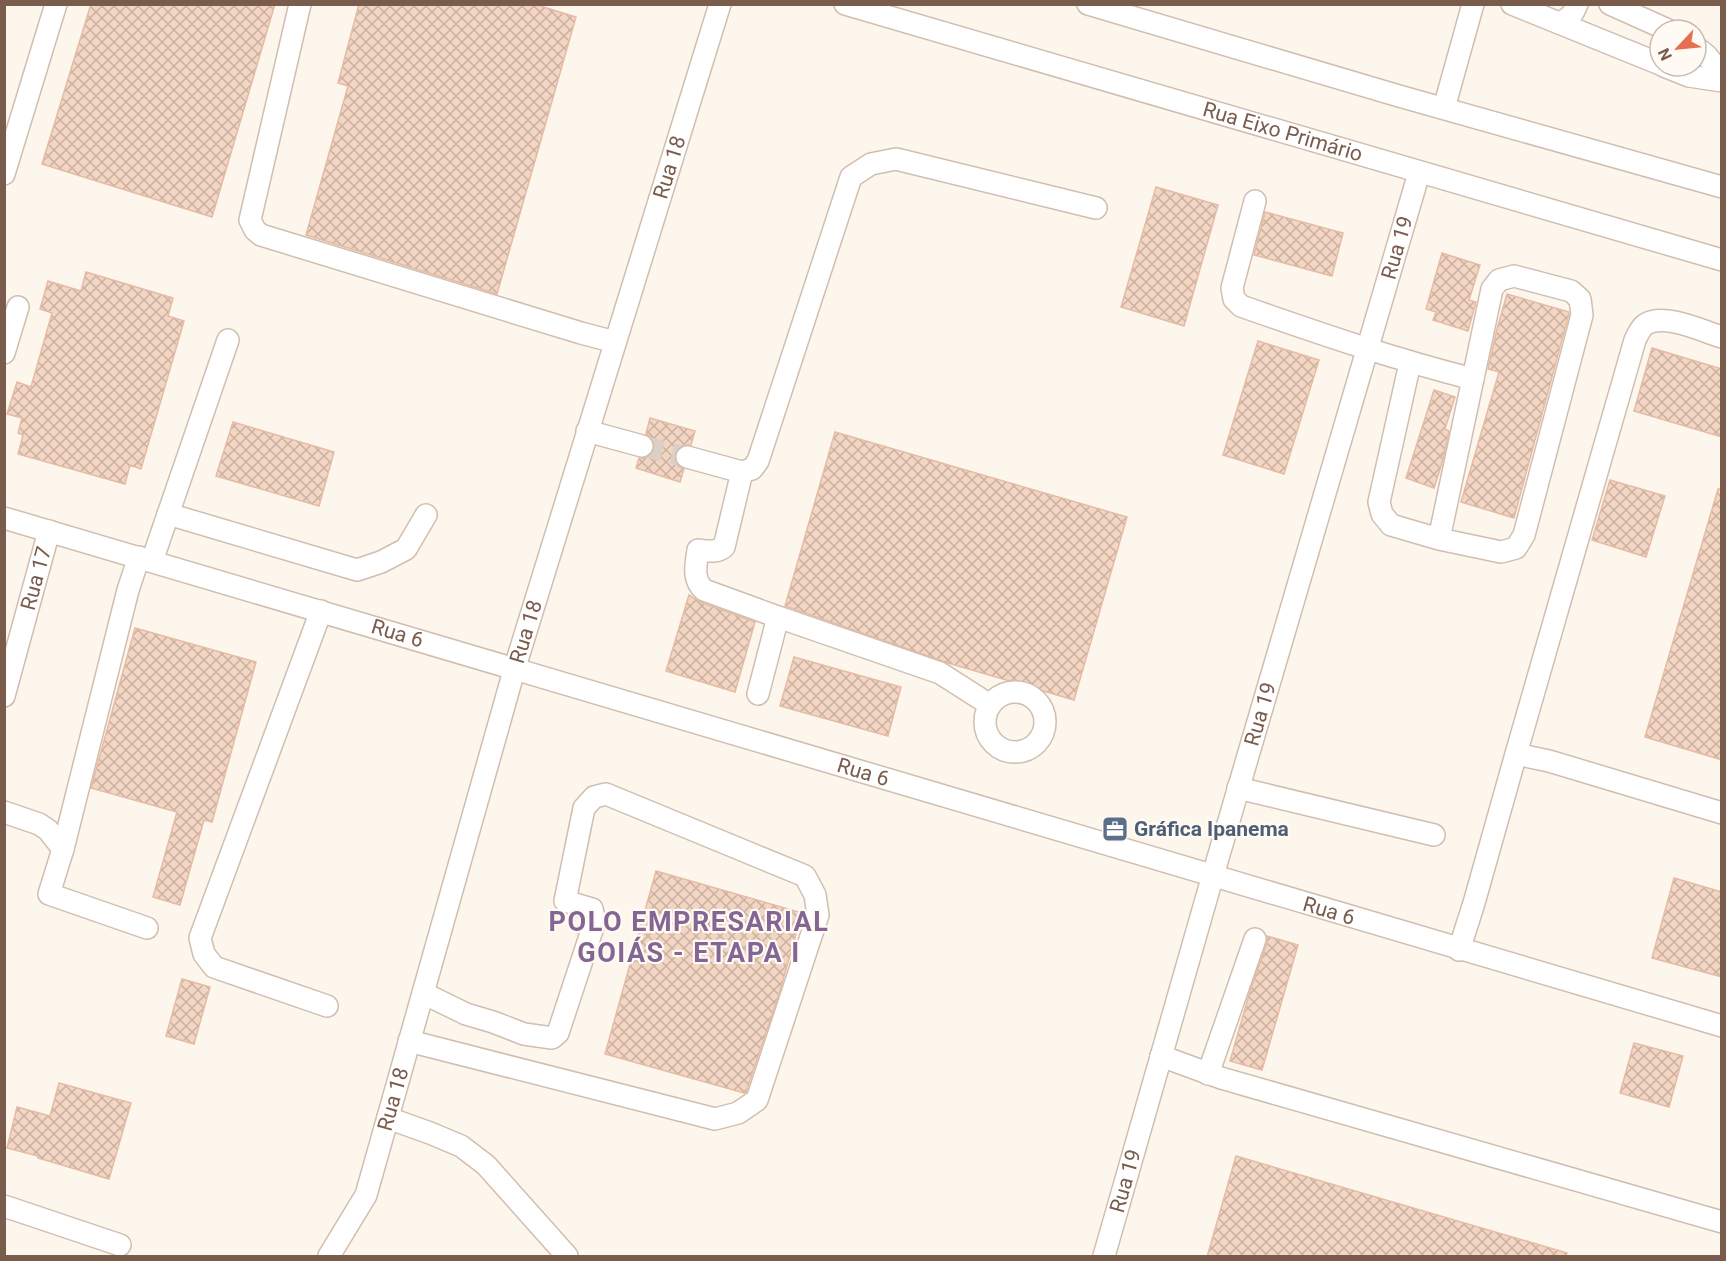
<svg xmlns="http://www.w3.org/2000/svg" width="1726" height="1261" font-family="Roboto,sans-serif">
<defs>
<pattern id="building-cross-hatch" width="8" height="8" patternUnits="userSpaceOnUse" patternTransform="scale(1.5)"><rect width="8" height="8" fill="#f3d5c3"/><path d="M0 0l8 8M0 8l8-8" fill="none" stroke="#cab0a1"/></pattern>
</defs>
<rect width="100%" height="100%" fill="#fdf6ec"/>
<!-- building -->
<path fill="url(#building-cross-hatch)" stroke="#e6bba3" stroke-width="1.5" d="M91,4H275L212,217L42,164Z
M359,4H534L576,17L497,294L306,235L348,86L338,83Z
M1156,187L1218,205L1184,326L1121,307Z
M1265,212L1343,233L1332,276L1254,255Z
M1442,253L1480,265L1469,300L1476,302L1468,331L1433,320L1436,312L1426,309Z
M86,272L173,298L168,316L184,321L141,469L130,465L125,484L18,454L23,435L18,433L22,418L7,414L17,382L31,387L52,313L40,309L48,281L81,291Z
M1507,294L1569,312V314L1514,518L1461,502L1499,372L1488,369L1497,329Z
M1258,341L1319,360L1284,474L1223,455Z
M1652,348L1722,369V437L1634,411Z
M1434,390L1455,397L1445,429L1449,431L1442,463L1434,488L1406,478Z
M650,418L695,431L691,445H683L678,448L675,453V461L678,466L684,469L680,482L636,468L639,458H646L651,455L654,450V442L651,437L646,434Z
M233,422L334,452L319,506L216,476Z
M835,432L1127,517L1074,700L948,663L785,606Z
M1610,480L1665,496L1646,557L1592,540Z
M1718,489H1722V760L1645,737Z
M689,595L700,602L755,622L735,692L666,671Z
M135,628L256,662L212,822L204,820L180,905L153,897L177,812L91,788Z
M794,657L901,687L888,736L780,706Z
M656,871L802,913L779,994L746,1092L744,1093L605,1054Z
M1674,878L1722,892V977L1652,958Z
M1267,936L1298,945L1262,1070L1230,1061L1251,988L1267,943Z
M182,979L210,987L194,1044L166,1036Z
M1634,1043L1683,1056L1669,1107L1620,1093Z
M59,1083L131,1103L109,1179L38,1158V1156L7,1148L17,1107L50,1116Z
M1236,1156L1567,1253L1566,1257H1207Z"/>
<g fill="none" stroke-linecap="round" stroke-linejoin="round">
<!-- minor-tunnel -->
<path stroke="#dcd0c4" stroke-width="21" stroke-dasharray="21 10" stroke-linecap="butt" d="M642,446L687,457"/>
<defs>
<g id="minor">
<path d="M300,4L250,220L255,230L261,235L581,333L615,342"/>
<path id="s1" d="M845,4L1722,260"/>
<path d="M1088,4L1399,96L1722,187"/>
<path d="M1512,4L1660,64"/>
<path d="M1610,4L1668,30"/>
<path d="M1559,23C1569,19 1573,15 1577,4"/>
<path d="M1696,47L1707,56L1722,75"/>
<path d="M1664,66L1689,76L1722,81"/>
<path d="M1444,108L1473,4"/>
<path d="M4,174L56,4"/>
<path d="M1255,201L1232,288L1234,299L1241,306C1318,333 1394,359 1473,379"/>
<path d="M4,353L18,307"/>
<path d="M1410,363L1379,502L1382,514L1391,525L1439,539L1501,552L1516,548L1524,535L1582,315L1580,299L1571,291L1514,276L1499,280L1492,289L1439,539"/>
<path d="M587,431L642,446"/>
<path d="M687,457L742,472L752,469L758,461L851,177L871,164L896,159L1096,208"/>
<path d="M742,472L724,547C717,553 707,551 698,550C696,565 692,579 704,590L778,617L758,694"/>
<path d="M168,514L357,570L381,562L406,549L426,515"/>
<path id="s2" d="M4,518C578,684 1148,860 1722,1026"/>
<path d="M139,557L128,590L63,849L49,894L147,928"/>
<path d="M152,561L228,340"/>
<path d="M321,611L200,938L204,954L214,967L327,1006"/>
<path d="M778,617L940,673L990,705"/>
<circle cx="1015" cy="722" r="30"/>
<path id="s3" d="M4,696L49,531"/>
<path d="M1516,754L1635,340C1638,334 1641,327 1646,324C1665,313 1702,331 1722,337"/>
<path d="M1238,788L1434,835"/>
<path d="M4,812L39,824L48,830L63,849"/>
<path d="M1459,950L1474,903L1516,754L1549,761L1722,813"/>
<path d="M409,1041L715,1119L738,1113L757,1100L818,915L815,895L805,876L606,794L594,797L584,808L565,901L592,909L595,921L558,1033L552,1038L524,1034L493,1022L466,1014L423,993"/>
<path d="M1161,1056L1221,1078L1722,1222"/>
<path d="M1208,1074L1255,939"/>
<path d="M388,1118L430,1133L461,1146L486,1165L567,1256"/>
<path d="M4,1206L120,1245"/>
<path id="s4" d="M329,1256L366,1195L515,667L720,4"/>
<path id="s5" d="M1104,1256L1213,875L1419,173"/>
</g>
</defs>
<!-- minor casing -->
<use href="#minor" stroke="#d1beb0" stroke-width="24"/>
<!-- minor -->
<use href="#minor" stroke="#fff" stroke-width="21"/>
</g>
<!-- icons -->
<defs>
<symbol id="office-square" viewBox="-11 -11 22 22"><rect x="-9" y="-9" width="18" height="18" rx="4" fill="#5c6f8a" stroke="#fffaf3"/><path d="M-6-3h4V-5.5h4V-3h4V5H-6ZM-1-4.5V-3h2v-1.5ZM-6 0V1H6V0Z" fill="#fff"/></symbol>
</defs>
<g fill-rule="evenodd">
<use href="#office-square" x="1100" y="814" width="30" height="30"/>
</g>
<g text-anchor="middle" stroke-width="4.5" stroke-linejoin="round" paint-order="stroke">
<!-- street labels -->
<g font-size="21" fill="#7a5c4d" stroke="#fffaf3">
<text dy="7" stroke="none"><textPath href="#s1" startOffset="456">Rua Eixo Primário</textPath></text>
<text dy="7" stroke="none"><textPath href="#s4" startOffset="1143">Rua 18</textPath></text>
<text dy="7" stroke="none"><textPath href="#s5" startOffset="1050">Rua 19</textPath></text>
<text dy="7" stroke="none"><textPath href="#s3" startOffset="122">Rua 17</textPath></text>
<text dy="7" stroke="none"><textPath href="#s4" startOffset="657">Rua 18</textPath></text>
<text dy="7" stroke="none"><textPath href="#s2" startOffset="410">Rua 6</textPath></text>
<text dy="7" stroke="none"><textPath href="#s5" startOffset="564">Rua 19</textPath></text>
<text dy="7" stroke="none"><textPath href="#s2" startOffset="896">Rua 6</textPath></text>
<text dy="7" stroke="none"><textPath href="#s2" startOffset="1382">Rua 6</textPath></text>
<text dy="7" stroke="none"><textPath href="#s4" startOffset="171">Rua 18</textPath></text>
<text dy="7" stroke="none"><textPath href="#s5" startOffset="78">Rua 19</textPath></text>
</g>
<!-- service labels -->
<g font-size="21" font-weight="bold" fill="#4e5e75" stroke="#fffaf3" text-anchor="start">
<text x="1134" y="836">Gráfica Ipanema</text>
</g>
<!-- district labels -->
<g font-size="27" font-weight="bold" letter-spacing="1.5" fill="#846695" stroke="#fffaf3">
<text x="689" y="931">POLO EMPRESARIAL<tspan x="689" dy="31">GOIÁS - ETAPA I</tspan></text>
</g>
</g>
<!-- border -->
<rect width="1726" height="1261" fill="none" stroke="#7a5c4d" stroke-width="12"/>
<!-- north arrow -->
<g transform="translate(1678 48) rotate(244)"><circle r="28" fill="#fffaf3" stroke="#cabbb1" stroke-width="1.5"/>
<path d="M0-4.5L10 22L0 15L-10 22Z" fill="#e76f51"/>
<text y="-9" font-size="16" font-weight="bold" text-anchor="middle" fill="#7a5c4d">N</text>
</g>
</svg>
